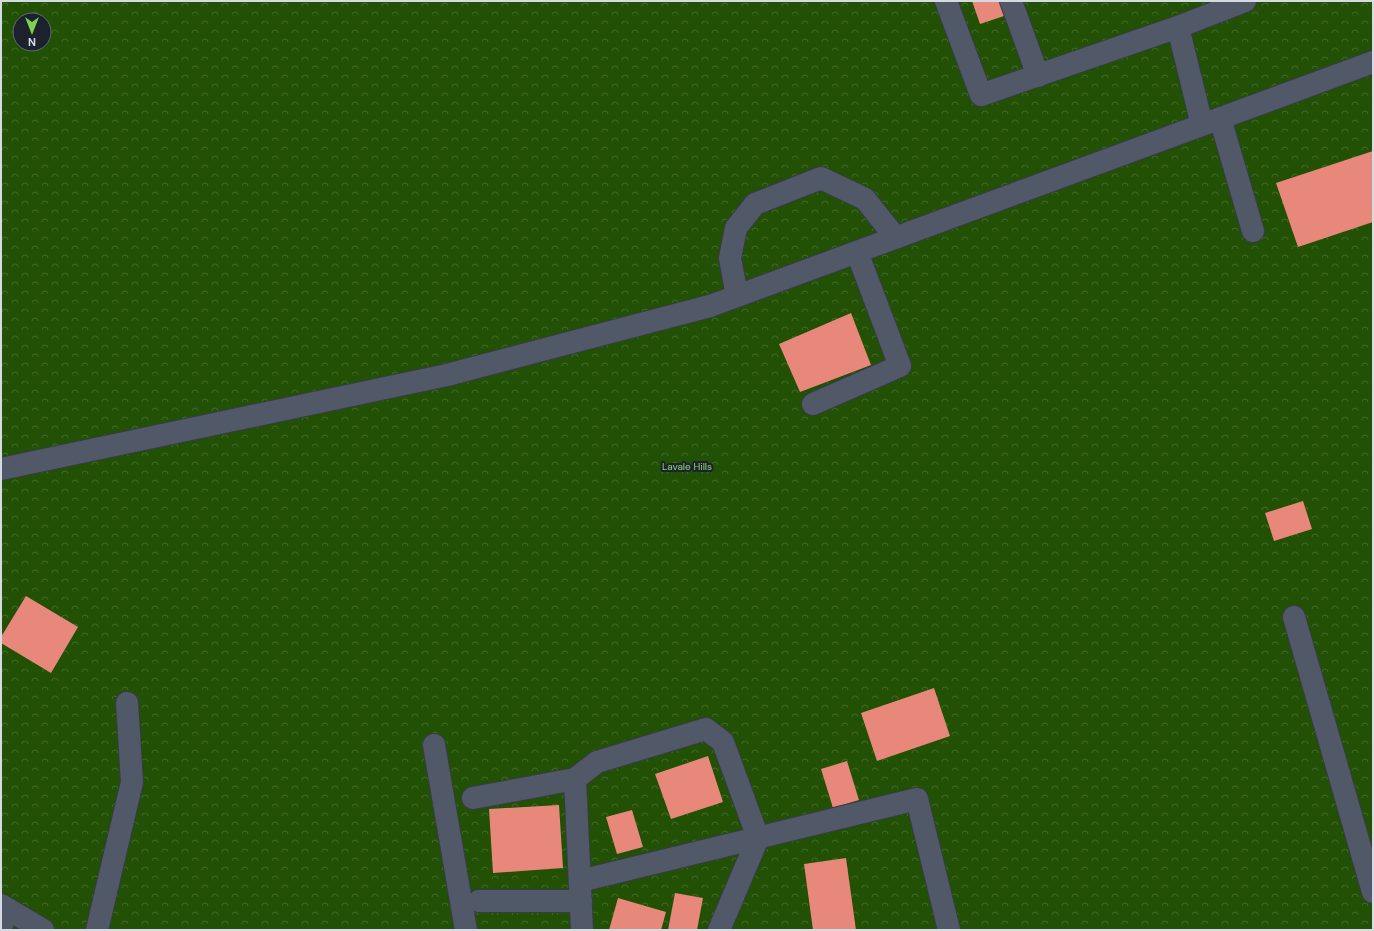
<svg xmlns="http://www.w3.org/2000/svg" width="1374" height="931" font-family="'DM Sans',sans-serif">
<defs>
<pattern id="forest-crowns" width="20" height="18" patternUnits="userSpaceOnUse"><rect width="20" height="18" fill="#225004"/><path d="M2 6a3 3 0 1 1 6 0M12 15a3 3 0 1 1 6 0" fill="none" stroke="#416928"/></pattern>
</defs>
<rect width="100%" height="100%" fill="#1c212e"/>
<!-- forest -->
<path fill="url(#forest-crowns)" fill-rule="evenodd" d="M1,1H1373V930H1ZM20,20H44V44H20Z"/>
<!-- building -->
<path fill="#e8887b" d="M972,1H1002L1007,15L980,24Z
M1373,151V222L1298,247L1276,183Z
M851,313L871,365L800,392L779,344Z
M1303,501L1312,529L1274,541L1265,513Z
M26,596L78,627L51,673L1,643V637Z
M934,688L950,736L877,761L861,713Z
M708,756L723,802L671,819L655,774Z
M847,761L859,800L833,808L821,769Z
M559,805L563,868L493,873L489,809Z
M632,810L643,847L617,854L606,817Z
M846,858L856,930H813L804,864Z
M675,893L703,898L697,930H668Z
M618,898L666,912L661,930H609Z"/>
<g fill="none" stroke-linecap="round" stroke-linejoin="round">
<defs>
<path id="minor" d="M946,1L981,95L1178,27
M1011,1L1038,76
M1220,118L1253,231
M1202,125L1178,27L1245,1
M737,296L730,258L736,228L755,204L821,178L865,199L896,238
M813,404L900,366L857,252
M1,469L447,375L710,306L1373,62
M1294,617L1373,892
M434,745L466,930
M575,779L582,930
M473,798L575,779L597,762L706,729L723,742L758,838L719,930
M580,881L917,799L949,930
M479,901H581
M1,905L43,930
M1,928L7,909
M97,930L132,782L127,703"/>
</defs>
<!-- minor casing -->
<use href="#minor" stroke="#383c47" stroke-width="24"/>
<!-- minor -->
<use href="#minor" stroke="#515868" stroke-width="22"/>
</g>
<g text-anchor="middle" stroke-width="4" stroke-linejoin="round" paint-order="stroke">
<!-- park labels -->
<g font-size="10" fill="#90d672" stroke="#1c212e">
<text x="687" y="470">Lavale Hills</text>
</g>
</g>
<!-- border -->
<rect width="1374" height="931" fill="none" stroke="#d6dae3" stroke-width="4"/>
<!-- north arrow -->
<g transform="translate(32 32) rotate(180)"><circle r="19" fill="#1c212e" stroke="#666b76"/>
<path d="M0-3L7 15L0 10L-7 15Z" fill="#81d050"/>
<text y="-6" font-size="11" font-weight="bold" text-anchor="middle" fill="#d6dae3">N</text>
</g>
</svg>
